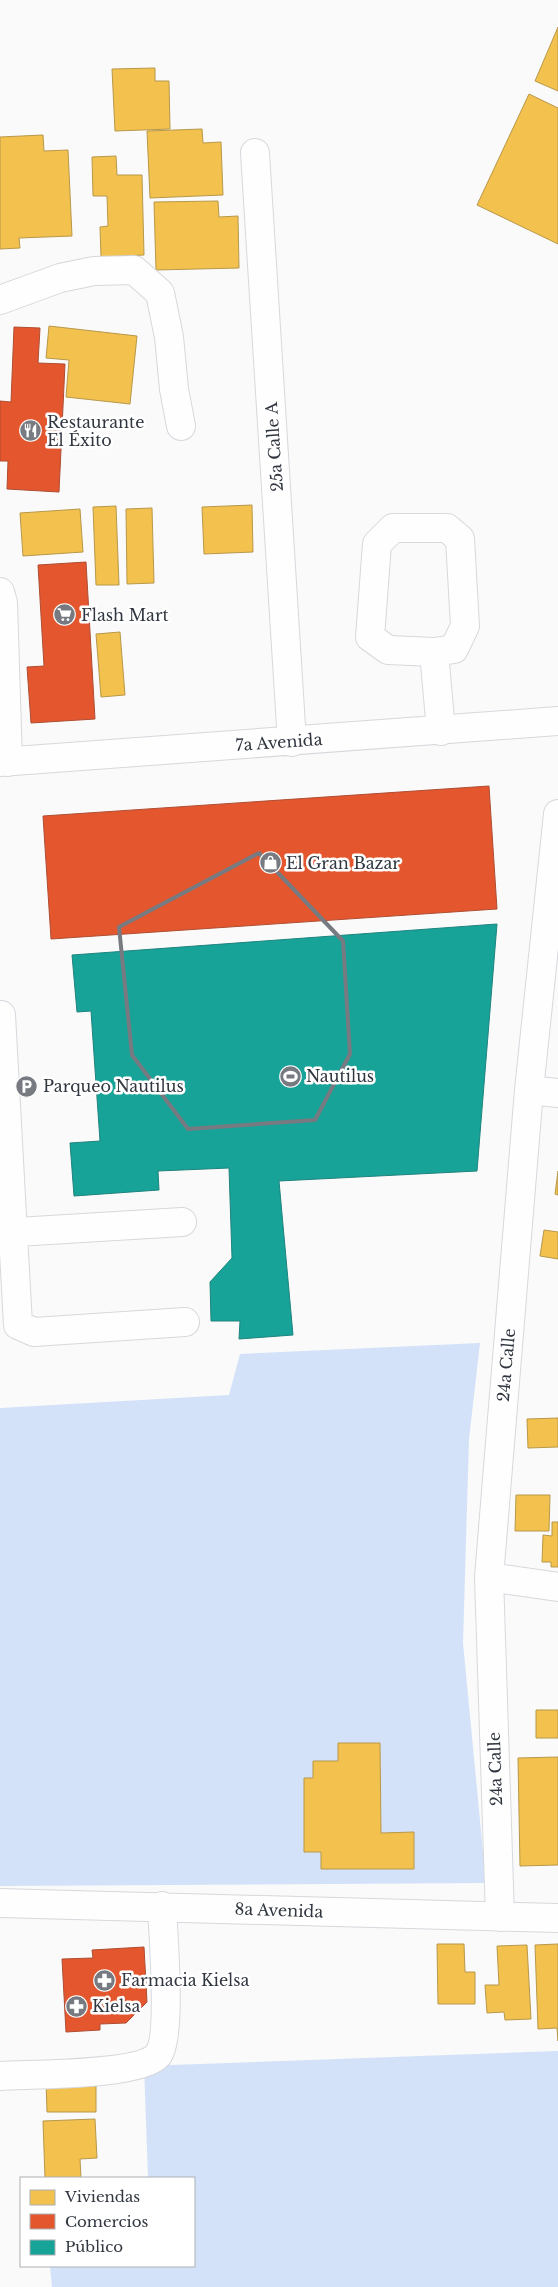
<svg xmlns="http://www.w3.org/2000/svg" width="558" height="2287" font-family="'Libre Baskerville',serif">
<rect width="100%" height="100%" fill="#fafafa"/>
<!-- green -->
<path fill="#d3e2f8" d="M480,1343L469,1439L463,1643L486,1883L0,1886V1408L229,1395L240,1354Z
M558,2051V2287H52L50,2266H194V2178H148L144,2066Z"/>
<!-- homes -->
<path fill="#f2c14e" stroke="#b8984a" d="M558,27V91L535,81Z
M155,68V81H169L170,129L115,131L112,69Z
M529,94L558,108V244L477,205Z
M202,129L203,143L221,142L223,195L150,198L147,131Z
M43,135L44,151L68,150L72,236L19,238L20,248L0,249V137Z
M116,156L117,175H142L144,255L101,257L100,227L108,226L107,196H93L92,157Z
M218,201L219,217L238,216L239,268L156,270L154,202Z
M49,326L137,336L130,404L66,397L69,360L46,358Z
M252,505L253,552L204,554L202,507Z
M116,506L119,585H96L93,507Z
M152,508L154,583L127,584L126,509Z
M80,509L83,552L23,556L20,513Z
M120,632L125,695L101,697L96,634Z
M558,1171V1195L555,1194Z
M544,1230L558,1232V1259L540,1256Z
M558,1418V1447L528,1448L527,1419Z
M516,1495H550L549,1531H515Z
M552,1522H558V1567H551V1562H542L543,1535L552,1536Z
M536,1710H558V1738H536Z
M338,1743H380L381,1833L414,1832V1869H321V1852H304V1778H313V1761H338Z
M558,1757V1865L520,1866L518,1758Z
M437,1944H464L465,1972H475V2004H438Z
M558,1944V2041L557,2028L538,2029L535,1945Z
M527,1945L531,2019L505,2020L504,2012L487,2013L485,1985H499L497,1946Z
M46,2080H96V2112H47Z
M95,2119L97,2158L80,2159L81,2178H45L43,2121Z"/>
<!-- shops -->
<path fill="#e4572e" stroke="#ae4d33" d="M14,327L40,328L38,363L65,364L59,492L7,489L8,461H0V401L11,402Z
M86,562L95,719L31,723L27,667L44,666L38,565Z
M489,786L497,909L51,939L43,816Z
M144,1947L147,2002L126,2023L100,2024V2030L66,2032L62,1959L93,1958L92,1950Z"/>
<!-- public -->
<path fill="#17a398" stroke="#1f837e" d="M497,924L477,1171L279,1181L293,1335L239,1339L240,1321H211L210,1282L232,1258L229,1168L158,1171L159,1190L74,1196L70,1143L100,1141L91,1011L77,1012L72,955Z"/>
<g fill="none" stroke-linecap="round" stroke-linejoin="round">
<defs>
<path id="minor" d="M255,153L292,742
M0,300L60,278L94,271L134,270L160,293L169,337L174,389L181,426
M393,528H447L460,539L465,626L454,649L434,652L388,650L370,637L377,544Z
M0,592L3,603L8,762
M434,652L441,731
M0,762L558,721
M1,1015L18,1325L34,1332L185,1322
M529,1090L558,1093
M0,1233L182,1222
M489,1577L558,1587
M0,1903L558,1918
M500,1917L489,1577L529,1090L558,814
M0,2076C30,2074 140,2076 158,2055C172,2037 163,1933 162,1906"/>
</defs>
<!-- minor casing -->
<use href="#minor" stroke="#d6d8dd" stroke-width="30"/>
<!-- minor -->
<use href="#minor" stroke="#fefefe" stroke-width="28"/>
</g>
<!-- marked area -->
<path fill="none" stroke="#777b81" stroke-width="4" stroke-linejoin="round" d="M259,853L343,941L350,1054L315,1120L188,1129L132,1055L119,927Z"/>
<!-- icons -->
<defs>
<symbol id="restaurant-disc" viewBox="-11 -11 22 22"><circle r="9.5" fill="#777b81" stroke="#fff"/><path d="M-5-6h1v4h1v-4h1v4h1v-4h1v5L-1.5 .5V6h-2V.5L-5-1ZM5-6V6H3V1.5H1.5Q1.5-4 5-6Z" fill="#fff"/></symbol>
<symbol id="supermarket-disc" viewBox="-11 -11 22 22"><circle r="9.5" fill="#777b81" stroke="#fff"/><path d="M-6-5.5h2.5l.6 2H6L4.5 2H-2.5L-4.4-4H-6ZM-1.5 3.2a1.3 1.3 0 1 0 .1 0ZM3 3.2a1.3 1.3 0 1 0 .1 0Z" fill="#fff"/></symbol>
<symbol id="shop-disc" viewBox="-11 -11 22 22"><circle r="9.5" fill="#777b81" stroke="#fff"/><path d="M-5-2.5h2.3a2.7 3.5 0 0 1 5.4 0H5L5.5 6h-11ZM-1.5-2.5h3a1.5 2.3 0 0 0-3 0Z" fill="#fff"/></symbol>
<symbol id="stadium-disc" viewBox="-11 -11 22 22"><circle r="9.5" fill="#777b81" stroke="#fff"/><path d="M0-5a6.5 5 0 1 0 0 10a6.5 5 0 1 0 0-10ZM-3.5-1.8h7v3.6h-7Z" fill="#fff"/></symbol>
<symbol id="parking-disc" viewBox="-11 -11 22 22"><circle r="9.5" fill="#777b81" stroke="#fff"/><path d="M-3.5-5.5H1a3.5 3.5 0 0 1 0 7H-1V5.5H-3.5ZM-1-3.4V-.6H.8a1.4 1.4 0 0 0 0-2.8Z" fill="#fff"/></symbol>
<symbol id="pharmacy-disc" viewBox="-11 -11 22 22"><circle r="9.5" fill="#777b81" stroke="#fff"/><path d="M-2-6h4v4h4v4h-4v4h-4v-4h-4v-4h4Z" fill="#fff"/></symbol>
</defs>
<g fill-rule="evenodd">
<use href="#restaurant-disc" x="18" y="418" width="25" height="25"/>
<use href="#supermarket-disc" x="52" y="602" width="25" height="25"/>
<use href="#shop-disc" x="258" y="850" width="25" height="25"/>
<use href="#stadium-disc" x="278" y="1064" width="25" height="25"/>
<use href="#parking-disc" x="14" y="1074" width="25" height="25"/>
<use href="#pharmacy-disc" x="92" y="1968" width="25" height="25"/>
<use href="#pharmacy-disc" x="64" y="1994" width="25" height="25"/>
</g>
<g text-anchor="middle" stroke-width="5" stroke-linejoin="round" paint-order="stroke">
<!-- poi labels -->
<g font-size="16" fill="#313740" stroke="#fff" text-anchor="start">
<text x="47" y="428">Restaurante<tspan x="47" dy="18">El Éxito</tspan></text>
<text x="81" y="621">Flash Mart</text>
<text x="286" y="869">El Gran Bazar</text>
<text x="306" y="1082">Nautilus</text>
<text x="43" y="1092">Parqueo Nautilus</text>
<text x="121" y="1986">Farmacia Kielsa</text>
<text x="92" y="2012">Kielsa</text>
</g>
<!-- street labels -->
<g font-size="16" fill="#313740" stroke="#fff">
<text transform="translate(274 447) rotate(-94)" y="6">25a Calle A</text>
<text transform="translate(279 742) rotate(-4)" y="6">7a Avenida</text>
<text transform="translate(506 1365) rotate(-85)" y="6">24a Calle</text>
<text transform="translate(495 1769) rotate(-92)" y="6">24a Calle</text>
<text transform="translate(279 1910) rotate(2)" y="6">8a Avenida</text>
</g>
</g>
<!-- legend -->
<rect x="20" y="2177" width="175" height="90" fill="#ffffff" stroke="#adafb3"/>
<rect x="30" y="2190" width="25" height="15" fill="#f2c14e" stroke="#adafb3"/>
<text x="65" y="2202" font-size="15" fill="#313740">Viviendas</text>
<rect x="30" y="2214" width="25" height="15" fill="#e4572e" stroke="#adafb3"/>
<text x="65" y="2227" font-size="15" fill="#313740">Comercios</text>
<rect x="30" y="2240" width="25" height="15" fill="#17a398" stroke="#adafb3"/>
<text x="65" y="2252" font-size="15" fill="#313740">Público</text>
</svg>
